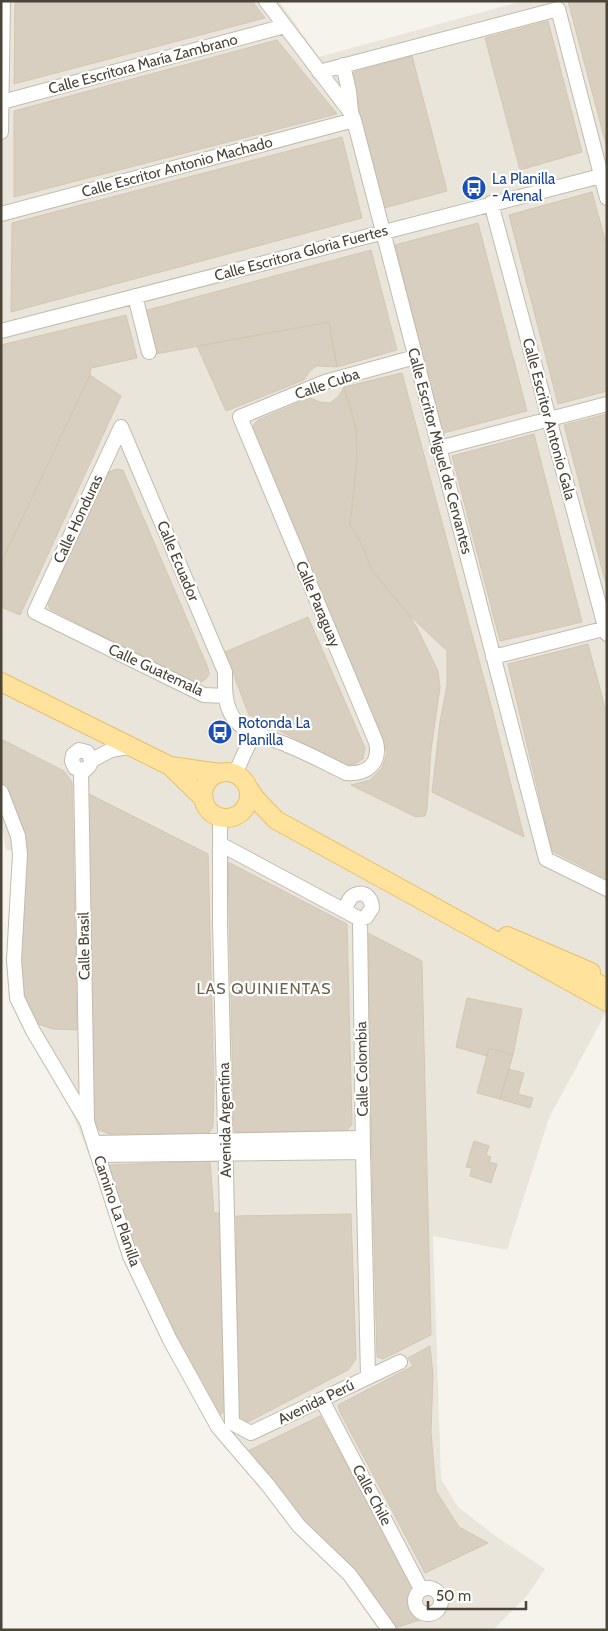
<svg xmlns="http://www.w3.org/2000/svg" width="608" height="1631" font-family="Cabin,sans-serif">
<rect width="100%" height="100%" fill="#f6f3ec"/>
<!-- residential -->
<path fill="#eae5da" d="M1,1H279L319,57L523,1H607V1010L549,1118L507,1250L433,1236L441,1479L458,1507L494,1535L545,1569L527,1596L493,1630H380L373,1615L346,1573L211,1426L148,1301L58,1078L12,998L15,851L6,850L1,820Z"/>
<!-- building -->
<path fill="#d8cfc1" stroke="#d3c7b4" d="M15,1H252L265,18L14,84Z
M568,1H607V148Z
M548,21L582,152L520,170L485,38Z
M277,40L337,114L14,197V111Z
M412,56L447,191L384,208L359,112V105L351,73Z
M342,137L362,218L11,312L12,223Z
M592,192L607,247V391L558,404L509,215Z
M478,223L527,411L443,433L395,245Z
M371,250L397,350L337,367L329,322L156,354L144,311Z
M126,315L137,358L91,368L90,375L1,563V345Z
M329,322L337,367L316,366L309,372L304,380L226,411L197,346Z
M402,373L492,709L524,837L432,792L440,722L447,685V651L408,614L371,569L364,549L350,524L357,459L356,429L344,387Z
M90,375L121,396L20,615L1,607V563Z
M344,387L356,429L357,459L350,524L364,549L371,569L408,614L417,628L438,671L440,687L431,750L427,808L425,816L416,817L351,785L370,780L382,768L387,753L382,737L253,431L254,424L258,420L310,398L320,402L330,403L339,396Z
M607,414V588L564,425Z
M534,434L582,622L500,641L452,456Z
M116,469L123,470L125,475L208,668L209,674L206,679L201,682H192L50,609L47,602L105,479L109,472Z
M308,617L365,748L363,759L355,764L346,765L249,715L225,652Z
M588,644L607,715V879L552,851L508,664Z
M1,739L64,771L72,782L77,1030L53,1029L32,1022L19,997L23,897L1,786Z
M87,793L208,854L214,1085L213,1127L208,1134H109L99,1130L94,1122Z
M228,862L347,924L352,1125L346,1131L234,1132Z
M366,932L422,961L431,1335L383,1359L377,1357Z
M467,998L522,1009L513,1055L489,1048L487,1056L456,1047Z
M489,1048L513,1055L500,1099L477,1093Z
M509,1069L524,1073L518,1094L533,1098L530,1108L500,1099Z
M474,1141L489,1146L486,1155L491,1157L489,1162L497,1164L491,1183L470,1176L472,1168L466,1167Z
M210,1161L214,1213H221L224,1412L218,1416L137,1260L109,1165Z
M351,1214L356,1359L348,1370L248,1422L238,1418L236,1216Z
M430,1346L433,1375L431,1432L436,1491L459,1527L488,1543L425,1573L340,1412L338,1405L413,1366L408,1358Z
M320,1416L413,1586L408,1604L412,1612L423,1619L395,1628L301,1520L246,1452Z"/>
<g fill="none" stroke-linecap="round" stroke-linejoin="round">
<defs>
<path id="minor" d="M266,1L351,113L354,120L546,859L607,889
M343,65L349,91L351,112
M319,72L558,9L607,198
M2,102L285,26
M1,132L3,1
M491,203L607,634
M1,214L354,120
M135,296L149,352
M1,331L601,176
M121,427L225,672C225,687 224,704 233,717C243,734 270,737 287,745C307,753 326,763 346,773C366,775 381,764 376,742L240,417L325,382L415,357
M121,427L35,612L204,695L225,696
M439,448L607,404
M493,657L607,628
M92,760L87,752L79,750L73,755L72,761L75,768L85,770L89,766L92,760L111,750L128,747
M81,770L87,1121
M235,774L254,732
M1,792L18,836L20,854L14,960L17,998L33,1031L87,1122L130,1256L170,1340L218,1427L267,1484L299,1526L350,1575L389,1630
M220,817V923L232,1423
M220,844L360,919
M346,910C348,888 372,889 372,908L366,917L360,919
M360,919L363,1152L368,1377
M94,1143L363,1138
M98,1155L363,1152
M322,1400L421,1589
M232,1423L251,1433L400,1362
M415 1601a13 13 0 1 1 26 0a13 13 0 1 1-26 0Z"/>
<path id="major" d="M1,682L170,766L220,773
M170,766L204,799
M203 795a23 23 0 1 1 46 0a23 23 0 1 1-46 0Z
M247,786L256,799L276,820L607,1002
M507,936L591,972
M578,973L607,988"/>
</defs>
<!-- minor casing -->
<use href="#minor" stroke="#c2bbae" stroke-width="16"/>
<!-- major casing -->
<use href="#major" stroke="#e6c16a" stroke-width="20"/>
<!-- minor -->
<use href="#minor" stroke="#fff" stroke-width="14"/>
<!-- major -->
<use href="#major" stroke="#ffe39c" stroke-width="18"/>
</g>
<!-- icons -->
<defs>
<symbol id="bus-disc" viewBox="-11 -11 22 22"><circle r="9.5" fill="#1a4fb4" stroke="#fff"/><path d="M-5-6H5V4H4V6H2V4H-2V6H-4V4H-5ZM-3.5-4V0h7V-4ZM-3.5 1.2v1.5H-2V1.2ZM2 1.2v1.5H3.5V1.2Z" fill="#fff"/></symbol>
</defs>
<g fill-rule="evenodd">
<use href="#bus-disc" x="460" y="174" width="28" height="28"/>
<use href="#bus-disc" x="206" y="718" width="28" height="28"/>
</g>
<g text-anchor="middle" stroke-width="4.5" stroke-linejoin="round" paint-order="stroke">
<!-- street labels -->
<g font-size="15" fill="#4b4439" stroke="#fff">
<text transform="translate(143 64) rotate(-15)" y="5">Calle Escritora María Zambrano</text>
<text transform="translate(177 167) rotate(-15)" y="5">Calle Escritor Antonio Machado</text>
<text transform="translate(301 253) rotate(-15)" y="5">Calle Escritora Gloria Fuertes</text>
<text transform="translate(327 384) rotate(-19)" y="5">Calle Cuba</text>
<text transform="translate(549 419) rotate(75)" y="5">Calle Escritor Antonio Gala</text>
<text transform="translate(440 451) rotate(75)" y="5">Calle Escritor Miguel de Cervantes</text>
<text transform="translate(78 519) rotate(-65)" y="5">Calle Honduras</text>
<text transform="translate(178 561) rotate(67)" y="5">Calle Ecuador</text>
<text transform="translate(318 604) rotate(67)" y="5">Calle Paraguay</text>
<text transform="translate(156 670) rotate(25)" y="5">Calle Guatemala</text>
<text transform="translate(84 946) rotate(-91)" y="5">Calle Brasil</text>
<text transform="translate(362 1069) rotate(-91)" y="5">Calle Colombia</text>
<text transform="translate(225 1120) rotate(-91)" y="5">Avenida Argentína</text>
<text transform="translate(117 1211) rotate(71)" y="5">Camino La Planilla</text>
<text transform="translate(316 1402) rotate(-26)" y="5">Avenida Perú</text>
<text transform="translate(372 1495) rotate(62)" y="5">Calle Chile</text>
</g>
<!-- transit labels -->
<g font-size="15" fill="#164399" stroke="#fff" text-anchor="start">
<text x="492" y="184">La Planilla<tspan x="492" dy="17">- Arenal</tspan></text>
<text x="238" y="728">Rotonda La<tspan x="238" dy="17">Planilla</tspan></text>
</g>
<!-- neighbourhood labels -->
<g font-size="16" letter-spacing="1" fill="#6e6250" stroke="#fff">
<text x="264" y="994">LAS QUINIENTAS</text>
</g>
</g>
<!-- border -->
<rect width="608" height="1631" fill="none" stroke="#4b4439" stroke-width="5"/>
<!-- scale -->
<path d="M428 1601v8h98v-8" fill="none" stroke="#4b4439" stroke-width="2.5"/>
<text x="436" y="1601" font-size="15" fill="#4b4439" stroke="#ffffff" stroke-width="4" paint-order="stroke">50 m</text>
</svg>
